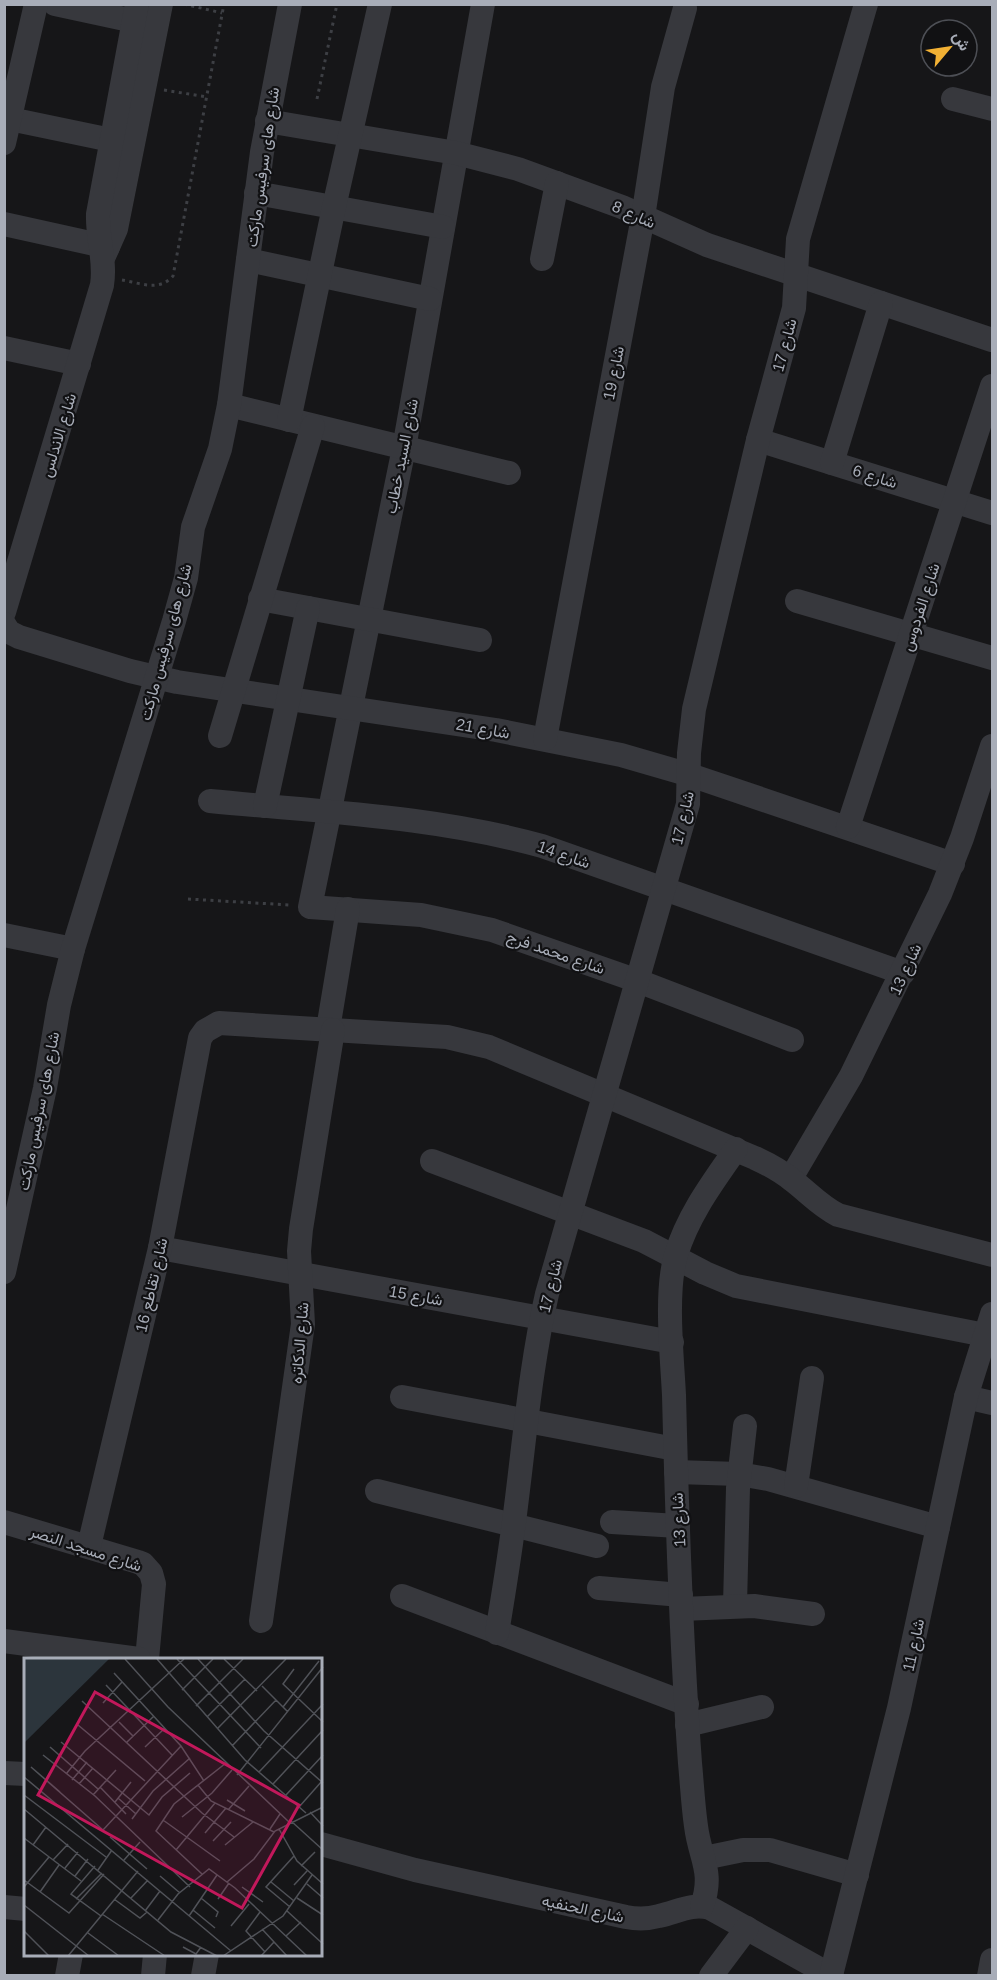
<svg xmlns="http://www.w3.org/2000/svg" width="997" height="1980" viewBox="0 0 997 1980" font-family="Helvetica,Vazirmatn,sans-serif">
	<rect width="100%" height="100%" fill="#161618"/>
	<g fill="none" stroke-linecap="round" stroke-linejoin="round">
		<g stroke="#3d3f44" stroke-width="3" stroke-dasharray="3 4.5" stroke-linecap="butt">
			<path d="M184,4L222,13"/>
			<path d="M164,90L207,97"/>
			<path d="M317,99L337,4"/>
			<path d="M122,280C140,283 159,292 173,276L224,4"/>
			<path d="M188,899L290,905"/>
		</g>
		<g stroke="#37383d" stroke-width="24">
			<path d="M55,4L134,21"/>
			<path d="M483,4L404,448L310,907L421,915L492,930L638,981L792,1040"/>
			<path d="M953,99L992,109"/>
			<path d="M10,119L111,140"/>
			<path d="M267,121L456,153L518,169L622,207L707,245L992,340"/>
			<path d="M4,143L36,4"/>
			<path d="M256,193L443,227"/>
			<path d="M4,224L108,247"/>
			<path d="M104,256L116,229L161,4"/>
			<path d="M542,259L557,183"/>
			<path d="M248,260L430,299"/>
			<path d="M4,348L79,364"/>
			<path d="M229,405L509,473"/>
			<path d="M289,420L334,207L380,4"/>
			<path d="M758,440L992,513"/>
			<path d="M832,463L881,303"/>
			<path d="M260,599L480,640"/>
			<path d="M797,601L992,658"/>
			<path d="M4,612L102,285C106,260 97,239 98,214L137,4"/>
			<path d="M4,624L9,632L19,637L130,671L177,682L496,730L621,755L690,775L953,864"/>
			<path d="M220,736L313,426"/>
			<path d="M545,739L643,217L663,87L685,8"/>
			<path d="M210,801C321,812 434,816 542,846L903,973"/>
			<path d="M265,806L308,608"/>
			<path d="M848,827L992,386"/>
			<path d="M4,935L73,949"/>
			<path d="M328,1029L348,909"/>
			<path d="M432,1161L644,1241L705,1273L736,1286L985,1335"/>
			<path d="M791,1178L851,1076L940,894L962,838L992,746"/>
			<path d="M160,1248L672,1342"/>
			<path d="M4,1272L45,1088L59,1005L73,949L174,621L186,578L193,527L220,449L229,405L262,152L290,4"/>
			<path d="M402,1397L675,1449"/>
			<path d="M966,1397L992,1403"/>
			<path d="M676,1472L739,1474L768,1479L938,1527"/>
			<path d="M796,1486L812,1378"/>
			<path d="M377,1491L597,1546"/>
			<path d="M4,1522L138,1562L143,1564L151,1573L154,1584L147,1659"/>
			<path d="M612,1522L678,1526"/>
			<path d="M89,1546L160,1248L200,1038L205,1031L219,1023L447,1037L489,1047L755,1158C768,1164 781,1171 792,1180C808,1192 820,1206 838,1215L992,1255"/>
			<path d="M599,1588L681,1595"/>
			<path d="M402,1596L687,1704"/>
			<path d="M735,1605L738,1488L745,1426"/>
			<path d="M682,1609L754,1606L813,1614"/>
			<path d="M261,1621L303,1324L299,1251L301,1229L333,1030"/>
			<path d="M497,1633C504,1591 511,1548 516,1506C525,1435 531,1364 547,1294L688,804L689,753L694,709L758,440L794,308L798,239L866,4"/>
			<path d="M4,1641L139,1659"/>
			<path d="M687,1725L762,1707"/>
			<path d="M4,1773L26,1774"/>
			<path d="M321,1844L415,1870L626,1917C637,1919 648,1919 659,1916C678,1912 691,1903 710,1908L832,1976"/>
			<path d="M704,1858L743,1850H770L857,1875"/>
			<path d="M702,1906C714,1871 700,1859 696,1826C693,1805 692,1784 690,1763C681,1641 677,1518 674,1395C672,1356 665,1291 676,1255C688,1215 713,1182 736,1149"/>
			<path d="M4,1907L26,1909"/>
			<path d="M831,1975L899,1708L966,1397L992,1314"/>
			<path d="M67,1976L71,1954"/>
			<path d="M153,1976L155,1954"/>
			<path d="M203,1976L207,1954"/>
			<path d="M711,1976L747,1928"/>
			<path d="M989,1976L992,1960"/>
		</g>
	</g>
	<g text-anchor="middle" stroke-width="4.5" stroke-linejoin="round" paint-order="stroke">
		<g font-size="16" fill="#a8adb8" stroke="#111113">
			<text transform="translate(262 167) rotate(-82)" y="6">شارع هاى سرفيس ماركت</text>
			<text transform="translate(634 214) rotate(24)" y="6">شارع 8</text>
			<text transform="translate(784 345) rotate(-75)" y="6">شارع 17</text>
			<text transform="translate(613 373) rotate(-79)" y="6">شارع 19</text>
			<text transform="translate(58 435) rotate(-73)" y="6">شارع الاندلس</text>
			<text transform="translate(401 456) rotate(-79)" y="6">شارع السيد خطاب</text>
			<text transform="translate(875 476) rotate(17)" y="6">شارع 6</text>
			<text transform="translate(920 607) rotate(-72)" y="6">شارع الفردوس</text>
			<text transform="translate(165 642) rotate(-75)" y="6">شارع هاى سرفيس ماركت</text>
			<text transform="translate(483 728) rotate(10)" y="6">شارع 21</text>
			<text transform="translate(682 818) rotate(-77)" y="6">شارع 17</text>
			<text transform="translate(564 854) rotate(19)" y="6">شارع 14</text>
			<text transform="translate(556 952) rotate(19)" y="6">شارع محمد فرج</text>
			<text transform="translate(905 969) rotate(-65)" y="6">شارع 13</text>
			<text transform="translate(38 1111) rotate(-79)" y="6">شارع هاى سرفيس ماركت</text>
			<text transform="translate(151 1285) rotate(-77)" y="6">شارع تقاطع 16</text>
			<text transform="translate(550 1286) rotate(-76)" y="6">شارع 17</text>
			<text transform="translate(416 1295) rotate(10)" y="6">شارع 15</text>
			<text transform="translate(299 1343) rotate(-85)" y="6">شارع الدكاتره</text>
			<text transform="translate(678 1520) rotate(-93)" y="6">شارع 13</text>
			<text transform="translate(86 1548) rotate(18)" y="6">شارع مسجد النصر</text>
			<text transform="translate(913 1645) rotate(-78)" y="6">شارع 11</text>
			<text transform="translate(583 1908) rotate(12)" y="6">شارع الحنفيه</text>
		</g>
	</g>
	<g transform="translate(24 1658)">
		<rect width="298" height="298" fill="#161618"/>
		<path d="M0,1H85L0,85Z" fill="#2c353c"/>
		<path fill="none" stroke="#505258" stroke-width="1.5" d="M101,1L144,49L265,164M133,1L221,102L282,155M153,1L237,90M174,1L240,73L299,125M200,1L233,33M270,11L259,26L299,64M90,15L157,88L180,123M82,27L148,97M238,28L264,54M158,32L189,1M58,43L178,155L210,179M79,45L98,24M172,48L219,1M259,49L295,3M183,59L221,21M95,64L109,78M54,67L121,123M194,70L262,1M37,84L125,157L138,139L166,115M103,84L130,58M208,88L252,42M26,89L74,131M121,89L141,70M19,97L71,138L166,229M7,109L79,172L157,88M7,109L36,134M235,114L299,46M42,116L61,93L160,1M213,117L299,9M0,119L207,293M48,122L63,104M55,126L69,110M249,126L299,72M174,127L187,143L250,174M76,129L102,156M0,137L82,199M69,137L92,112M262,137L299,97M94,140L112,156M203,142L221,153M91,144L107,124M275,149L298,123M0,151L147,274L193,298M204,152L225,128M286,154L299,168M158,159L188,135L208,112M108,161L129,133L166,100M139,162L196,203M267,163L299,192M246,171L256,156M255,171L273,203L299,226M181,175L202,150M86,179L123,211M0,180L57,223M189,183L207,164M9,187L22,169M201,187L229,164M152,192L191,145M29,202L44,186M100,202L116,184M71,208L47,236L77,258M277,208L291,194M41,210L54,194M74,212L88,192M178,216L132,173L150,146L202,105M51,218L64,201M136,218L156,235M0,222L45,255L80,216M203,224L230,201L251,173L299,149M247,224L270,243M283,226L299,240M270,227L283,213M0,229L25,199M218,229L239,244M16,234L35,207M107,240L124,222M177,240L194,254L192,259M273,240L299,257M52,241L78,215M90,241L116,260L123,254M194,241L205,225M0,247L65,298M266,249L242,229L270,198M169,252L191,270M121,253L136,233M263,253L299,286M236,254L222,273L241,294M78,256L141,298M165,258L193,217M134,262L154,236L185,211L211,230L283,298M207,268L225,246M238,271L263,298M0,273L25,298M64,275L95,298M262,278L277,264M159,289L172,296L177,289M44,298L114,213M199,298L259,258L288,217M237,298L250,284"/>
		<path fill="#c2185b" fill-opacity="0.15" stroke="#c2185b" stroke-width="3" d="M71,34L275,147L218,250L14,137Z"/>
		<rect width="298" height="298" fill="none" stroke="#a8adb8" stroke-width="3"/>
	</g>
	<rect width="997" height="1980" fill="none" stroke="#a8adb8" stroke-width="12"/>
	<g transform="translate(949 48) rotate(61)"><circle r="28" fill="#111113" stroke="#4d4f55" stroke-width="1.5"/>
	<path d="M0-4.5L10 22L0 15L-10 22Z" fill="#f2b134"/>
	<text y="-9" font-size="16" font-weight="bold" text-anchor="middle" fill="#a8adb8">ش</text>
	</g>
</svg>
